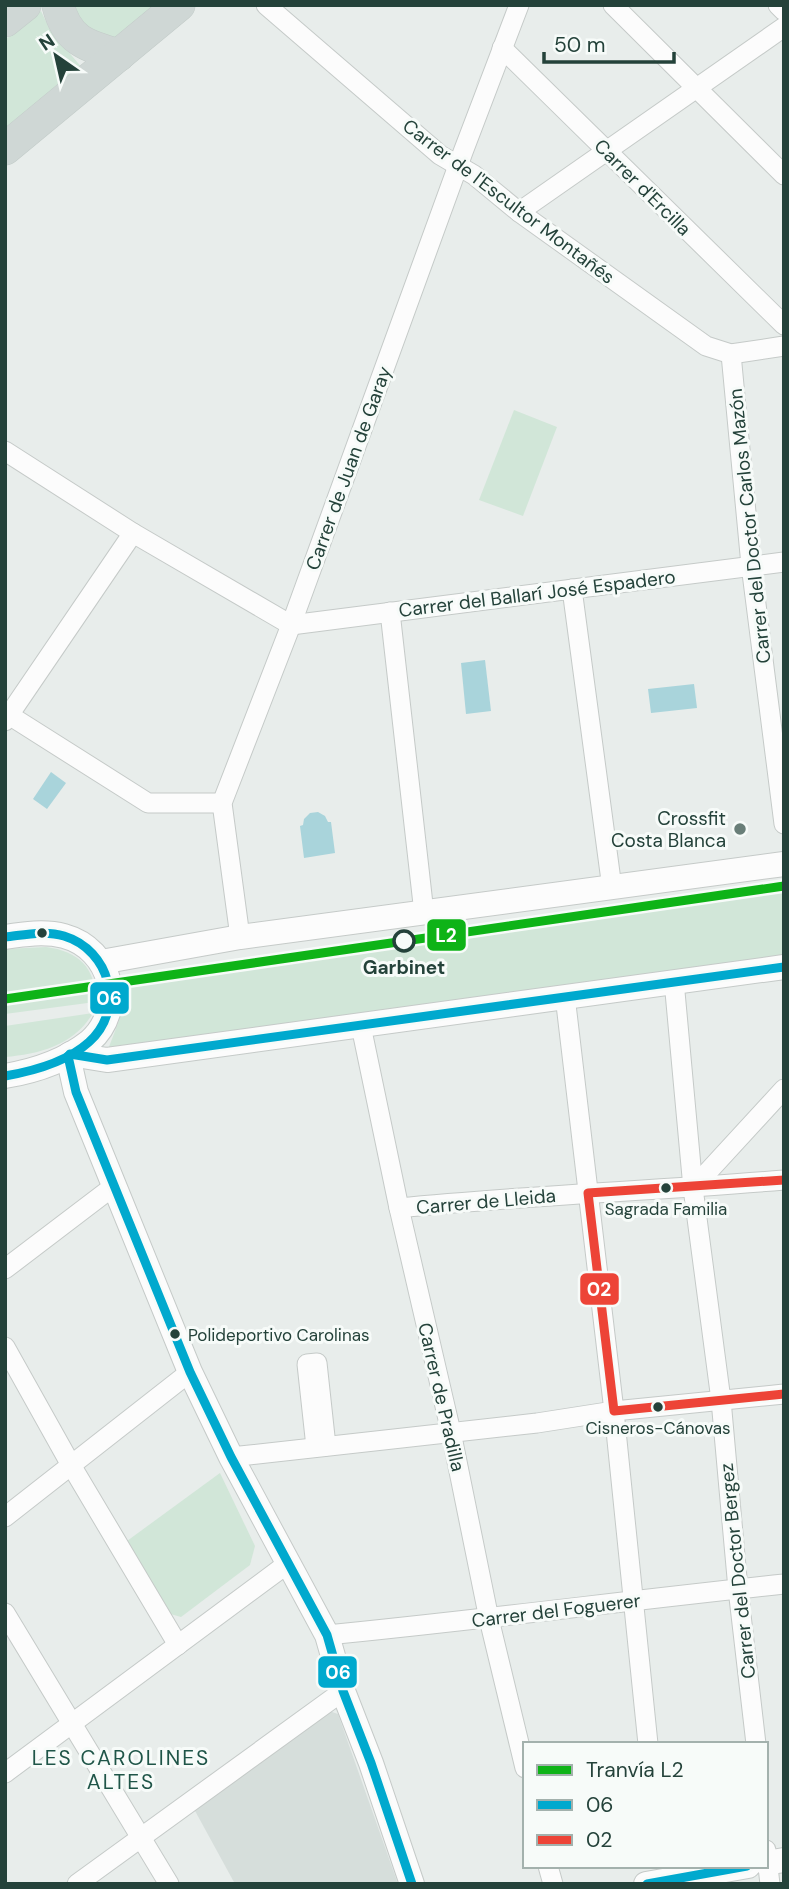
<svg xmlns="http://www.w3.org/2000/svg" width="789" height="1889" viewBox="0 0 789 1889" font-family="'DM Sans',sans-serif">
	<rect width="100%" height="100%" fill="#e8edeb"/>
	<path fill="#d6dedb" d="M329,1711L338,1714L398,1884H235L194,1809Z"/>
	<g fill="#d1e6d8">
		<path d="M75,5H163C143,22 123,47 96,36C83,32 77,18 75,5Z"/>
		<path d="M41,11L50,30L83,69L5,133V40Z"/>
		<path d="M514,410L557,427L523,516L479,500Z"/>
		<path d="M784,889V957L107,1052L120,1018L121,988Z"/>
		<path d="M46,947C78,951 97,968 95,1002L5,1014V949Z"/>
		<path d="M93,1013C74,1045 40,1054 5,1057V1026Z"/>
		<path d="M220,1473L255,1546L250,1565L181,1617L167,1613L127,1541Z"/>
	</g>
	<g fill="#a9d4db">
		<path d="M485,660L491,711L466,714L461,663Z"/>
		<path d="M694,684L697,708L651,713L648,689Z"/>
		<path d="M51,772L66,783L47,809L33,799Z"/>
		<path d="M318,812L325,816L328,822H331L335,853L304,858L300,826L303,825L304,819L310,813Z"/>
	</g>
	<g fill="none" stroke-linecap="round" stroke-linejoin="round">
		<g stroke="#c5cac8" stroke-width="21">
			<g id="minor">
				<path d="M266,5L440,155L474,175L519,212L706,346L731,354L784,346"/>
				<path d="M613,5L784,175"/>
				<path d="M778,5L784,11"/>
				<path d="M502,48L784,325"/>
				<path d="M519,212L784,27"/>
				<path d="M731,354L751,565L784,824"/>
				<path d="M5,451L133,533L291,625L784,562"/>
				<path d="M572,589L612,888"/>
				<path d="M390,612L424,913"/>
				<path d="M9,715L148,803H222"/>
				<path d="M5,721L133,533"/>
				<path d="M240,937L222,803L291,625L463,152L519,5"/>
				<path d="M674,981L693,1188L721,1400L738,1589L756,1744"/>
				<path d="M565,996L614,1411L648,1744"/>
				<path d="M361,1026L399,1208L451,1432L489,1619L525,1768"/>
				<path d="M693,1188L784,1089"/>
				<path d="M399,1208C527,1195 655,1191 784,1180"/>
				<path d="M5,1269L114,1186"/>
				<path d="M5,1347L71,1465L178,1645"/>
				<path d="M316,1447L307,1364L317,1363L326,1446"/>
				<path d="M231,1457L537,1423L614,1411L784,1394"/>
				<path d="M5,1517L190,1372"/>
				<path d="M5,1613L169,1884"/>
				<path d="M327,1635C480,1620 631,1600 784,1584"/>
				<path d="M5,1773L287,1564"/>
				<path d="M766,1850L770,1884"/>
				<path d="M548,1866L553,1884"/>
				<path d="M77,1884L343,1691"/>
			</g>
		</g>
		<g stroke="#c5cac8" stroke-width="26">
			<g id="tertiary">
				<path d="M5,937C24,934 45,931 64,936C112,949 127,1009 89,1042C65,1061 35,1071 5,1076"/>
				<path d="M101,962L240,937L784,864"/>
				<path d="M70,1054L107,1060L784,967"/>
				<path d="M68,1056L76,1092L190,1372L231,1457L327,1635L343,1691L371,1763L412,1884"/>
				<path d="M766,1863L784,1860"/>
				<path d="M646,1884L748,1866"/>
			</g>
		</g>
		<g stroke="#c3ccc9" stroke-width="33">
			<g id="primary">
				<path d="M58,5C67,41 87,46 119,55"/>
				<path d="M5,21L25,5"/>
				<path d="M5,149L179,5"/>
			</g>
		</g>
		<use href="#minor" stroke="#fcfcfc" stroke-width="19"/>
		<use href="#tertiary" stroke="#fcfcfc" stroke-width="24"/>
		<use href="#primary" stroke="#cfd7d5" stroke-width="32"/>
		<g stroke="#f7fbf9" stroke-width="14">
			<g id="bus-1">
				<path d="M5,937C24,935 45,930 64,936C110,950 126,1009 89,1042C67,1062 34,1071 5,1076"/>
				<path d="M70,1054L107,1060L784,967"/>
				<path d="M68,1056L76,1092L190,1372L231,1457L327,1635L343,1691L371,1763L412,1884"/>
				<path d="M647,1884L747,1866"/>
			</g>
		</g>
		<g stroke="#f7fbf9" stroke-width="14">
			<path id="bus-2" d="M784,1180L588,1193L614,1411L784,1394"/>
		</g>
		<use href="#bus-1" stroke="#00a9ce" stroke-width="9"/>
		<use href="#bus-2" stroke="#ed4437" stroke-width="9"/>
		<g stroke="#f7fbf9" stroke-width="14">
			<path id="tram-1" d="M5,999L784,886"/>
		</g>
		<use href="#tram-1" stroke="#0eb317" stroke-width="9"/>
	</g>
	<circle fill="#697e78" stroke="#f7fbf9" stroke-width="2.5" cx="740" cy="829" r="7"/>
	<g fill="#24423a" stroke="#f7fbf9" stroke-width="2.5">
		<circle cx="42" cy="933" r="6"/>
		<circle cx="666" cy="1188" r="6"/>
		<circle cx="175" cy="1334" r="6"/>
		<circle cx="658" cy="1407" r="6"/>
	</g>
	<circle fill="#f7fbf9" stroke="#24423a" stroke-width="3.5" cx="404" cy="941" r="10"/>
	<g text-anchor="middle" stroke-width="6" stroke-linejoin="round" paint-order="stroke">
		<g font-size="17" fill="#24423a" stroke="#f7fbf9">
			<text x="666" y="1215">Sagrada Familia</text>
			<text x="188" y="1341" text-anchor="start">Polideportivo Carolinas</text>
			<text x="658" y="1434">Cisneros-Cánovas</text>
		</g>
		<g font-size="19" fill="#24423a" stroke="#f7fbf9">
			<text transform="translate(643 187) rotate(45)" y="7">Carrer d'Ercilla</text>
			<text transform="translate(509 201) rotate(37)" y="7">Carrer de l'Escultor Montañés</text>
			<text transform="translate(348 468) rotate(-70)" y="7">Carrer de Juan de Garay</text>
			<text transform="translate(749 526) rotate(-96)" y="7">Carrer del Doctor Carlos Mazón</text>
			<text transform="translate(537 593) rotate(-7)" y="7">Carrer del Ballarí José Espadero</text>
			<text transform="translate(486 1201) rotate(-5)" y="7">Carrer de Lleida</text>
			<text transform="translate(442 1397) rotate(77)" y="7">Carrer de Pradilla</text>
			<text transform="translate(737 1571) rotate(-96)" y="7">Carrer del Doctor Bergez</text>
			<text transform="translate(556 1610) rotate(-7)" y="7">Carrer del Foguerer</text>
		</g>
		<g font-size="19" fill="#24423a" stroke="#f7fbf9" text-anchor="end">
			<text x="726" y="825">Crossfit<tspan x="726" dy="22">Costa Blanca</tspan></text>
		</g>
		<g font-size="19" font-weight="bold" fill="#24423a" stroke="#f7fbf9">
			<text x="404" y="974">Garbinet</text>
		</g>
		<g font-size="21" letter-spacing="2" fill="#1f5548" stroke="#f7fbf9">
			<text x="121" y="1765">LES CAROLINES<tspan x="121" dy="24">ALTES</tspan></text>
		</g>
	</g>
	<g stroke="#f7fbf9" stroke-width="2.5">
		<rect x="426" y="918" width="41" height="34" rx="7" fill="#0eb317"/>
		<rect x="89" y="981" width="41" height="34" rx="7" fill="#00a9ce"/>
		<rect x="579" y="1272" width="41" height="34" rx="7" fill="#ed4437"/>
		<rect x="317" y="1655" width="41" height="34" rx="7" fill="#00a9ce"/>
	</g>
	<g font-size="19" text-anchor="middle" font-weight="bold" fill="#fff">
		<text x="446" y="942">L2</text>
		<text x="109" y="1005">06</text>
		<text x="599" y="1296">02</text>
		<text x="338" y="1679">06</text>
	</g>
	<rect width="789" height="1889" fill="none" stroke="#24423a" stroke-width="14"/>
	<rect x="523" y="1742" width="245" height="126" fill="#f7fbf9" stroke="#a3b1ad" stroke-width="2"/>
	<rect x="537" y="1765" width="35" height="10" fill="#0eb317" stroke="#a3b1ad" stroke-width="2"/>
	<text x="586" y="1777" font-size="21" fill="#24423a">Tranvía L2</text>
	<rect x="537" y="1800" width="35" height="10" fill="#00a9ce" stroke="#a3b1ad" stroke-width="2"/>
	<text x="586" y="1812" font-size="21" fill="#24423a">06</text>
	<rect x="537" y="1835" width="35" height="10" fill="#ed4437" stroke="#a3b1ad" stroke-width="2"/>
	<text x="586" y="1847" font-size="21" fill="#24423a">02</text>
	<g transform="translate(56 56) rotate(326)" stroke="#f7fbf9" stroke-width="5" paint-order="stroke">
	<path d="M0-5L12 26L0 18L-12 26Z" fill="#24423a"/>
	<text y="-10" font-size="19" font-weight="bold" text-anchor="middle" fill="#24423a">N</text>
	</g>
	<path d="M544 52v10h130v-10" fill="none" stroke="#24423a" stroke-width="3.5"/>
	<text x="554" y="52" font-size="21" fill="#24423a" stroke="#f7fbf9" stroke-width="5" paint-order="stroke">50 m</text>
</svg>
